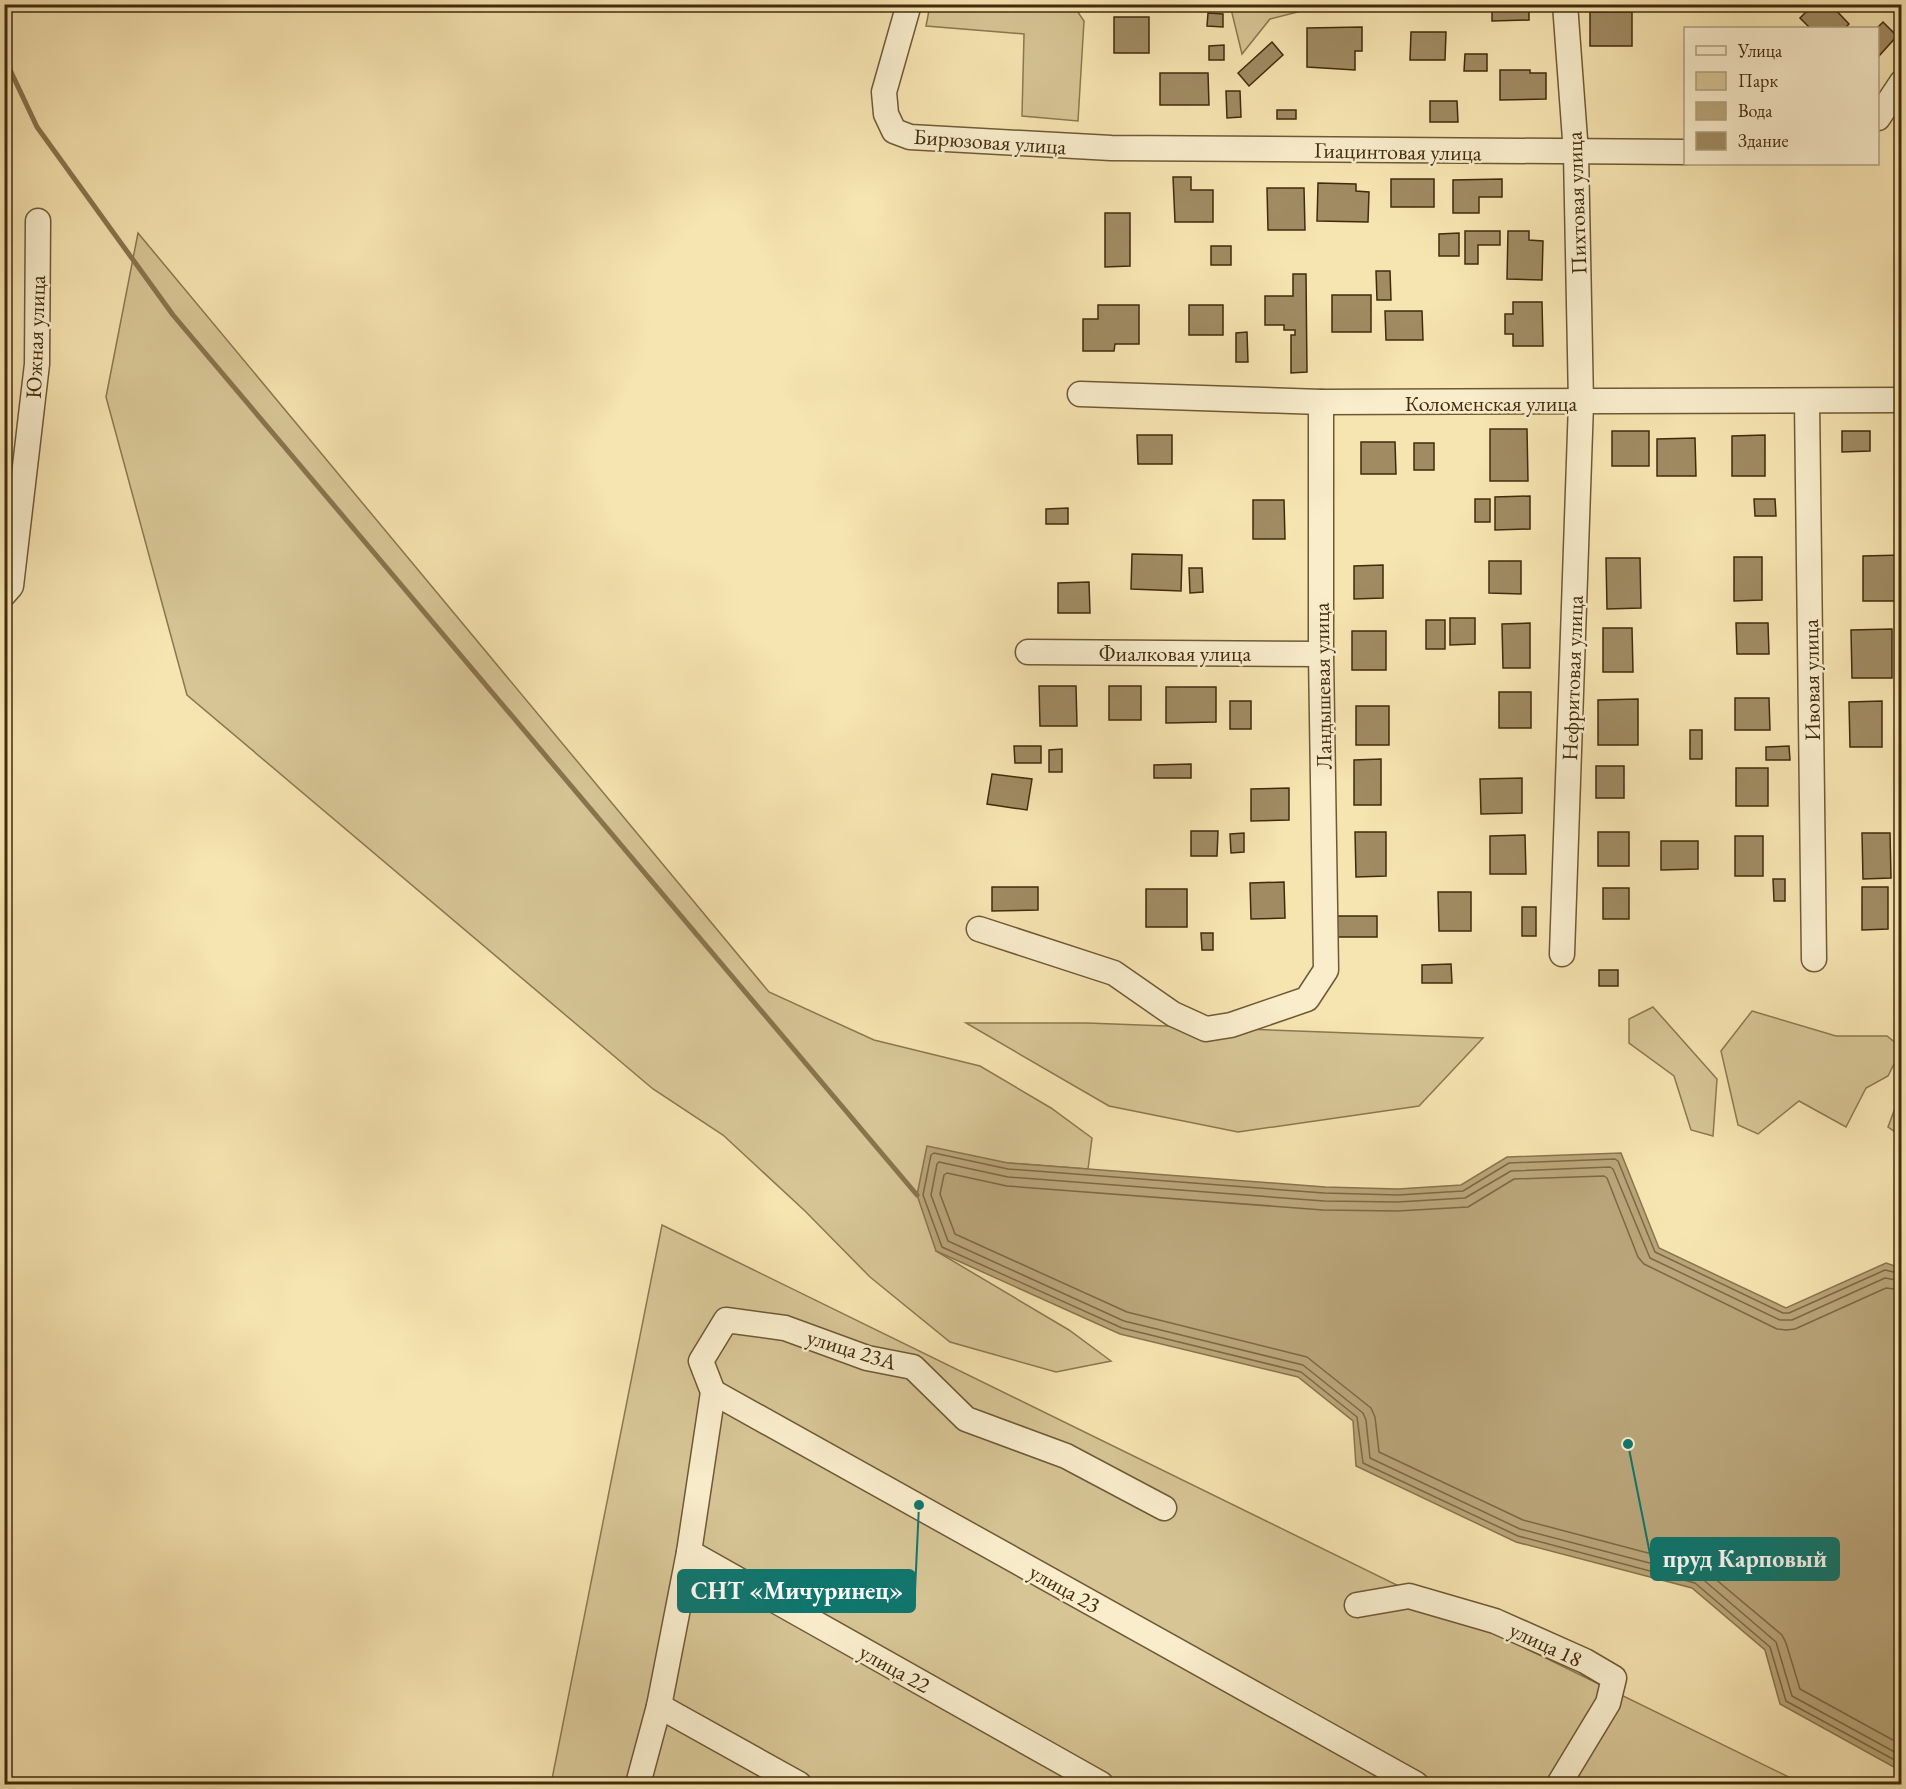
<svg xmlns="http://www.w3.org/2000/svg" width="1906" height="1789" viewBox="0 0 1906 1789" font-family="'EB Garamond',serif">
	<rect width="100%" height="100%" fill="#f6e4b1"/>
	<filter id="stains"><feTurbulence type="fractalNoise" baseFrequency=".00333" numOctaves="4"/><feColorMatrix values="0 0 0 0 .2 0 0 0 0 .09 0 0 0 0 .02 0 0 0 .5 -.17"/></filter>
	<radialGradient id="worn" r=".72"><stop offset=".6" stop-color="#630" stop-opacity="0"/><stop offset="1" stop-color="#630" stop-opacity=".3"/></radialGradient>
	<g fill="#d7c595" stroke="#8c7850" stroke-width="1.5">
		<path d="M930,5H1073L1084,21L1078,121L1022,116L1024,34L926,26Z"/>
		<path d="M1230,5V4L1325,5L1270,19L1242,54Z"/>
		<path d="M138,233L769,992L874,1040L980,1066L1051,1108L1092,1138L1088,1169L1008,1163L936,1251L1069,1330L1111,1361L1056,1372L950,1342L870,1277L805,1211L723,1135L653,1089L187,695L106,397Z"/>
		<path d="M1653,1007L1717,1079L1713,1136L1691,1130L1674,1076L1629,1043V1019Z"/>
		<path d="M1752,1011L1836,1036H1887L1901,1047V1050L1888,1076L1866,1088L1846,1127L1799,1101L1758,1134L1738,1125L1721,1051Z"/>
		<path d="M966,1023H1087L1483,1038L1419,1106L1238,1132L1109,1106Z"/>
		<path d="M1901,1092V1136L1888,1127Z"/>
		<path d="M662,1225L1803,1784H551Z"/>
	</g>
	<path fill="#b9a579" stroke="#89744d" stroke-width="1.5" d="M927,1146L1008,1163L1325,1187L1398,1189L1461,1185L1507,1157L1621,1153L1659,1248L1786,1308L1886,1263L1901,1268V1771L1780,1704L1765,1650L1692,1588L1516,1542L1356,1466L1353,1421L1298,1377L1120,1334L936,1251L917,1195Z"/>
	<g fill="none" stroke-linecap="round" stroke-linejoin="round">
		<g stroke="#7e6842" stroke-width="1.5">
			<path d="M1902,1274L1885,1270L1789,1313H1783L1655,1252L1618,1161L1615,1159L1509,1163L1463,1191L1398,1195L1324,1193L1008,1169L934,1153L931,1155L923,1195L942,1247L1122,1328L1301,1372L1357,1417L1363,1463L1518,1536L1695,1583L1770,1647L1786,1701L1902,1764"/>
			<path d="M1902,1281L1885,1278L1792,1320H1780L1650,1258L1613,1169L1610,1167L1511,1171L1465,1198L1397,1202L1324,1201L1008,1177L939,1162L937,1164L931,1195L948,1241L1124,1321L1303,1365L1363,1413L1366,1420L1370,1458L1520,1529L1699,1576L1776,1642L1792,1696L1902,1756"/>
			<path d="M1902,1290L1886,1288L1795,1329L1786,1330L1777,1329L1644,1264L1638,1257L1607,1178L1604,1176L1514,1179L1468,1207L1397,1211L1323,1210L1007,1186L947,1173L944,1175L940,1194L955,1234L1127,1312L1307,1357L1371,1408L1375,1417L1379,1452L1523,1520L1701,1567L1782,1635L1786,1643L1800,1689L1902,1745"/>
		</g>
		<path stroke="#89744d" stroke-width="5" d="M4,57L37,127L173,315L917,1195"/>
	</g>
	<g fill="#a08b62" stroke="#422b0c" stroke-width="1.5">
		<path d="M1492,4H1529V20L1492,21Z"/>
		<path d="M1814,4H1833L1832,6L1849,24L1845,28H1810L1800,18Z"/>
		<rect x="1590" y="12" width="42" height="34"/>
		<path d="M1208,13L1223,14V27L1207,26Z"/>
		<rect x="1114" y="17" width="35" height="36"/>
		<path d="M1883,22L1897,36L1878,57L1877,28Z"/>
		<path d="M1362,27V51H1355V70L1307,67V28Z"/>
		<path d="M1411,32H1446L1445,60H1410Z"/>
		<path d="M1272,42L1283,55L1249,86L1238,73Z"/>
		<path d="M1224,45V60H1209V46Z"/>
		<path d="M1465,54H1487V71H1464Z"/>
		<path d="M1500,70H1530V73H1546V99L1500,100Z"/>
		<path d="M1160,73H1208L1209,105H1160Z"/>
		<path d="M1226,91H1240L1241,117L1227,118Z"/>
		<path d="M1430,101H1457L1458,122H1430Z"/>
		<rect x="1277" y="110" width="19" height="9"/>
		<path d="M1173,177H1191V190H1213V222H1175Z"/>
		<rect x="1391" y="179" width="43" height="28"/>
		<path d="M1502,179V197H1479V213H1453V180Z"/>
		<path d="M1318,183L1356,184V191L1369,192L1368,222L1317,221Z"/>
		<path d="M1267,188H1304L1305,230H1268Z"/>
		<rect x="4" y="210" width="6" height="34"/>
		<path d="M1105,213H1130V266L1105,267Z"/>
		<path d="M1465,231H1500V245H1478V264H1465Z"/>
		<path d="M1508,231H1529V240L1543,241L1542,280L1507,279Z"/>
		<path d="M1459,233V256H1439V234Z"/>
		<rect x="1211" y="246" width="20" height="19"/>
		<path d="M1376,271H1390L1391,300H1377Z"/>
		<path d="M1293,274H1306L1307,372L1291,373V335H1295V330H1284V325H1265V296H1293Z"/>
		<rect x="1332" y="295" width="39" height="37"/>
		<path d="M1513,302H1542L1543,346H1513V334H1505V314H1513Z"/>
		<path d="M1098,305H1139V344H1115L1114,351H1083V319H1098Z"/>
		<rect x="1189" y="305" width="34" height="30"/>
		<path d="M1385,311H1422L1423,340H1386Z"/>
		<path d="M1247,332L1248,362H1236V333Z"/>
		<path d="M1490,429H1527L1528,481H1490Z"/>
		<rect x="1612" y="431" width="37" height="35"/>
		<path d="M1842,431H1870V451L1842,452Z"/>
		<path d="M1137,435H1172V464H1138Z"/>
		<path d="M1765,435V476H1732V436Z"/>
		<path d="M1695,438L1696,476H1657V439Z"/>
		<path d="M1361,442H1395L1396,474H1361Z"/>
		<rect x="1414" y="443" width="20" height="27"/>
		<path d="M1530,496V529L1495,530V497Z"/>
		<rect x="1475" y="499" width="15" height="23"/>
		<path d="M1754,499H1775L1776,516H1755Z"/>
		<path d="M1253,500H1284L1285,539H1253Z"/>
		<path d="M1068,508V524H1046V509Z"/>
		<path d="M1132,554L1182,555L1181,591L1131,589Z"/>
		<path d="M1902,555V601H1863V556Z"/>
		<path d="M1734,557H1762V600L1734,601Z"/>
		<path d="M1606,558H1640L1641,608L1607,609Z"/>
		<path d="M1489,561H1521V594L1489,593Z"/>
		<path d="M1383,565V598L1354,599V566Z"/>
		<path d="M1189,568H1202L1203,592L1190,593Z"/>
		<path d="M1089,582L1090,613H1058V583Z"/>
		<path d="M1450,618H1475V644L1450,645Z"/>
		<rect x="1426" y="620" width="19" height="29"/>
		<path d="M1530,623V668H1503L1502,624Z"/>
		<path d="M1736,623H1768L1769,654H1737Z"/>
		<path d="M1603,628H1632L1633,672H1603Z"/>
		<path d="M1892,629V678H1852L1851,630Z"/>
		<rect x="1352" y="631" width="34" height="39"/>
		<path d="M1039,686H1076L1077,726H1040Z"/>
		<rect x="1109" y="686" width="32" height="34"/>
		<path d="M1166,687H1216V722L1166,723Z"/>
		<rect x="1499" y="692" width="32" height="36"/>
		<path d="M1735,698H1769L1770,730H1735Z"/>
		<path d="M1638,699V745H1598V700Z"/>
		<rect x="1230" y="701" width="21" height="28"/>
		<path d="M1882,701V747H1850L1849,702Z"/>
		<rect x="1356" y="706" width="33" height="39"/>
		<rect x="1690" y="730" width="12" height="29"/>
		<path d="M1014,746H1041V763H1015Z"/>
		<path d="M1789,746L1790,760H1766V747Z"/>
		<path d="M1062,749V772H1049V750Z"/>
		<path d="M1381,759V805H1354V760Z"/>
		<path d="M1191,764V778H1154V765Z"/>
		<rect x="1596" y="766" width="28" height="32"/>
		<rect x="1736" y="768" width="32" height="38"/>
		<path d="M992,774L1032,779L1027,810L987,804Z"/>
		<path d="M1522,778V813L1481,814L1480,779Z"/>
		<path d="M1289,788V820L1251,821V789Z"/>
		<path d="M1191,831H1218L1217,856H1191Z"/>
		<path d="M1355,832H1386V876L1356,877Z"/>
		<rect x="1598" y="832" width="31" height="34"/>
		<path d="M1244,833V852L1231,853L1230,834Z"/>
		<path d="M1862,833H1890L1891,878L1863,879Z"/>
		<path d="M1525,835L1526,874H1490V836Z"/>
		<rect x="1735" y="836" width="28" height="40"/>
		<path d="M1661,841H1698V869L1661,870Z"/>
		<path d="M1773,879H1785V901H1774Z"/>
		<path d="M1284,882L1285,918L1251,919L1250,883Z"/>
		<path d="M992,887H1038V910L992,911Z"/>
		<path d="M1862,887H1888V929L1862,930Z"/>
		<rect x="1603" y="888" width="26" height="31"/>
		<rect x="1146" y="889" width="41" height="38"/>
		<path d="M1438,892H1471V931H1439Z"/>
		<rect x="1522" y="907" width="14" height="29"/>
		<rect x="1337" y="916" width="40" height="21"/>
		<path d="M1201,933H1213V950H1202Z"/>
		<path d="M1451,964L1452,983H1422V965Z"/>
		<rect x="1599" y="970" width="19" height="16"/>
	</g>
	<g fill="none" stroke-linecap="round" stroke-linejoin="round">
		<g stroke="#6f5935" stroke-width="27">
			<g id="minor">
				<path d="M909,4L884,92L886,114L894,131L910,137L1111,148L1686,152"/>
				<path d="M1878,118L1902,82"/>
				<path d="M1080,394L1321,402L1902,400"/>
				<path d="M1807,402L1814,959"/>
				<path d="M4,594L11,586L37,364L38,221"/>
				<path d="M1028,652L1321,654"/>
				<path d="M979,929L1114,973L1173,1014L1206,1029L1231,1025L1307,999L1326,970L1321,654V402"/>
				<path d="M1562,954L1581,403L1576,153L1565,4"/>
				<path d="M713,1392L1416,1784"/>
				<path d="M689,1552L1101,1784"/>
				<path d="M1357,1605L1409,1596L1495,1621L1585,1661L1614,1678L1608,1703L1559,1784"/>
				<path d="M659,1706L799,1784"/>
				<path d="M638,1784L659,1706L689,1552L713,1392L701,1361L726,1320L785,1328L867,1358L913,1367L966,1419L1066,1456L1164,1508"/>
			</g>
		</g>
		<use href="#minor" stroke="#f9edcc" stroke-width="24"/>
	</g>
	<g text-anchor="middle" stroke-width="5" stroke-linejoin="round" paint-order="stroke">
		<g font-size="22" fill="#422b0c" stroke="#f9edcc">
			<text transform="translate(990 141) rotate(4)" y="8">Бирюзовая улица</text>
			<text transform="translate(1398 151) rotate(1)" y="8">Гиацинтовая улица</text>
			<text transform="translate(1576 203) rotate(-92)" y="8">Пихтовая улица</text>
			<text transform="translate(35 337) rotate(-88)" y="8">Южная улица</text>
			<text x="1491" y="411">Коломенская улица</text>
			<text x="1175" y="661">Фиалковая улица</text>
			<text transform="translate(1572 678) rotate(-88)" y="8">Нефритовая улица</text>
			<text transform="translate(1811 680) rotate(-91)" y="8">Ивовая улица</text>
			<text transform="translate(1322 686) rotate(-91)" y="8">Ландышевая улица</text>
			<text transform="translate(852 1349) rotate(17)" y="8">улица 23А</text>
			<text transform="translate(1065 1588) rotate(29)" y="8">улица 23</text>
			<text transform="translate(1546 1644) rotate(25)" y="8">улица 18</text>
			<text transform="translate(895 1668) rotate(29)" y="8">улица 22</text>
		</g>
	</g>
	<path fill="none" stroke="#0f766e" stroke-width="2" d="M1628 1444L1651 1559M919 1505L915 1591"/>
	<g fill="#0f766e" stroke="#f9edcc" stroke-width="2">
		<circle cx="1628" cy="1444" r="6"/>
		<circle cx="919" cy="1505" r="6"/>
	</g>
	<g fill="#0f766e" stroke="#0f766e" stroke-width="2">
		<rect x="1651" y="1538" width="188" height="42" rx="6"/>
		<rect x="678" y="1570" width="237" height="42" rx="6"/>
	</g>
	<g font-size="24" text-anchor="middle" font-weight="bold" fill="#fff">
		<text x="1745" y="1567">пруд Карповый</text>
		<text x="797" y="1599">СНТ «Мичуринец»</text>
	</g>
	<rect width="1906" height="1789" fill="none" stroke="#f6e4b1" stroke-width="24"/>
	<rect x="6" y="6" width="1894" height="1777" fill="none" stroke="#422b0c" stroke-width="3"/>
	<rect x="12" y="12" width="1882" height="1765" fill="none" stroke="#422b0c" stroke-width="1.5"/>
	<rect x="1684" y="27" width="195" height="138" fill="#f9edcc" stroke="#b09f7f" stroke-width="1.5"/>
	<rect x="1696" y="46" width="30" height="9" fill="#f9edcc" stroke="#b09f7f" stroke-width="1.5"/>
	<text x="1738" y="57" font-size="18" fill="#422b0c">Улица</text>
	<rect x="1696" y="72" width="30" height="18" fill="#d7c595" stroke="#b09f7f" stroke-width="1.5"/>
	<text x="1738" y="87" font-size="18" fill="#422b0c">Парк</text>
	<rect x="1696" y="102" width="30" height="18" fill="#b9a579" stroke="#b09f7f" stroke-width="1.5"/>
	<text x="1738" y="117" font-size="18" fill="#422b0c">Вода</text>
	<rect x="1696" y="132" width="30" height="18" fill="#a08b62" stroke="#b09f7f" stroke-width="1.5"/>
	<text x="1738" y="147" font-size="18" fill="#422b0c">Здание</text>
	<rect width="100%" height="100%" filter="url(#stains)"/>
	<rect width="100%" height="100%" fill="url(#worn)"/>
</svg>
